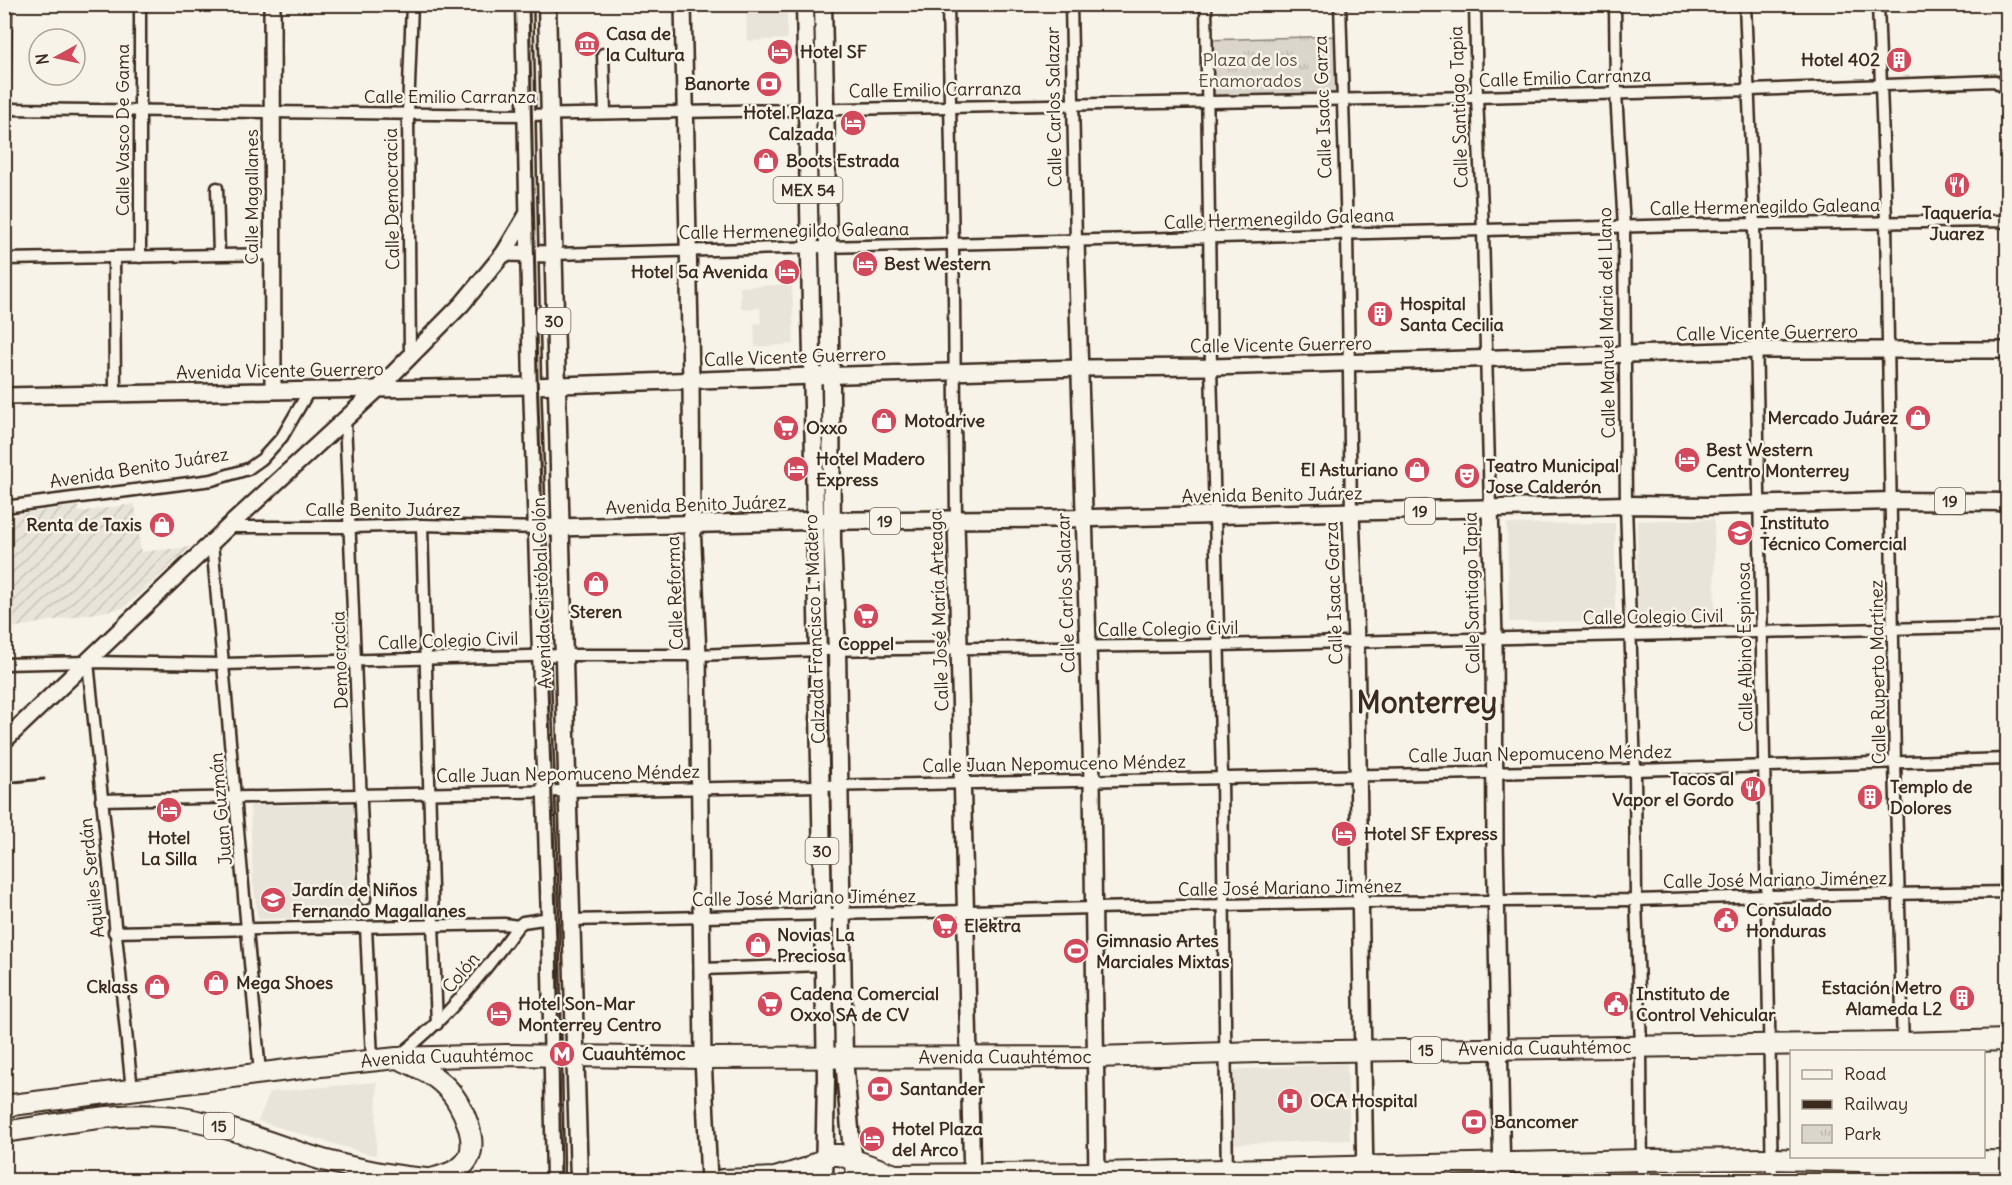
<svg xmlns="http://www.w3.org/2000/svg" width="2012" height="1185" viewBox="0 0 2012 1185" font-family="Delius,sans-serif">
	<defs>
		<pattern id="industrial-furrows" width="10" height="10" patternUnits="userSpaceOnUse" patternTransform="scale(1.5)"><rect width="10" height="10" fill="#e9e4d9"/><path d="M-1 1l2-2M0 10L10 0M9 11l2-2" fill="none" stroke="#c9c4ba"/></pattern>
		<pattern id="park-tufts" width="24" height="20" patternUnits="userSpaceOnUse" patternTransform="scale(1.5)"><rect width="24" height="20" fill="#dbd6cb"/><path d="M3 7l-1-3M5 7V3M7 7l1-3M15 17l-1-3M17 17v-4M19 17l1-3" fill="none" stroke="#bdb8ae"/></pattern>
	</defs>
	<rect width="100%" height="100%" fill="#f7f3e8"/>
	<filter id="ink" filterUnits="userSpaceOnUse"><feTurbulence type="fractalNoise" baseFrequency=".0167" numOctaves="2"/><feDisplacementMap in="SourceGraphic" scale="12" xChannelSelector="R" yChannelSelector="G"/><feConvolveMatrix kernelMatrix="1 2 1 2 8 2 1 2 1" color-interpolation-filters="sRGB"/></filter>
	<g filter="url(#ink)">
		<g fill="#e9e4d9">
			<path d="M746,5H787V39L747,41Z"/>
			<path d="M792,284L794,344L755,347L754,324L761,323L760,308L741,309L740,287Z"/>
			<path d="M1714,519L1715,622H1638L1637,521Z"/>
			<path d="M1615,523V621L1509,622L1507,524Z"/>
			<path d="M353,804L356,917L258,919L253,882L250,806Z"/>
			<path d="M1347,1063L1350,1140L1232,1144L1230,1070Z"/>
			<path d="M377,1082L376,1155L364,1153L258,1121L270,1092Z"/>
		</g>
		<path fill="url(#industrial-furrows)" d="M135,504L141,552L190,547L124,608L5,629V516L78,506L79,512Z"/>
		<path fill="url(#park-tufts)" stroke="#8b8074" stroke-width="1.5" d="M1341,36L1342,100L1207,102L1206,40Z"/>
		<g fill="none" stroke-linecap="round" stroke-linejoin="round">
			<g stroke="#3b2a1e" stroke-width="15">
				<g id="street">
					<path d="M948,4L954,298L956,520"/>
					<path d="M1071,4L1076,241"/>
					<path d="M1206,4L1211,367L1222,777L1227,1180"/>
					<path d="M1340,4L1347,233L1351,513"/>
					<path d="M1475,4L1477,97L1483,231L1490,508"/>
					<path d="M1615,4L1616,93L1624,227L1626,505L1635,770L1636,900L1641,1047L1642,1180"/>
					<path d="M1745,4L1754,224L1772,1180"/>
					<path d="M1878,4L1886,221L1895,763L1903,1048"/>
					<path d="M603,54L605,113"/>
					<path d="M4,109L526,115L1477,97L1750,90L1995,81L2008,90"/>
					<path d="M4,117L6,4"/>
					<path d="M217,188L219,254"/>
					<path d="M552,254L1684,225L1999,221L2008,223"/>
					<path d="M114,257L115,394"/>
					<path d="M140,257V4"/>
					<path d="M4,259L272,254"/>
					<path d="M410,356L408,113L412,4"/>
					<path d="M345,420L365,899"/>
					<path d="M4,507L212,480L248,469L262,459L282,437L310,389"/>
					<path d="M422,525L433,925L437,1024"/>
					<path d="M228,527H351L422,525L537,528"/>
					<path d="M212,543L260,1073"/>
					<path d="M88,662L132,1090"/>
					<path d="M4,664L88,662L223,664L564,655H698L818,650L1219,645L2008,626"/>
					<path d="M101,800L1635,770L2008,759"/>
					<path d="M572,920L1361,902L1636,900L1766,896L2008,892"/>
					<path d="M366,927L372,1059"/>
					<path d="M114,932L504,924L518,926"/>
					<path d="M702,969L824,965"/>
					<path d="M400,1055C447,1018 483,974 518,926L523,922L550,918"/>
					<path d="M1906,1160V1180"/>
				</g>
			</g>
			<g stroke="#3b2a1e" stroke-width="20">
				<g id="secondary">
					<path d="M272,4L273,390"/>
					<path d="M683,4L691,380L692,524L698,655L703,1058L709,1180"/>
					<path d="M1076,241L1092,780L1097,1180"/>
					<path d="M504,253L552,254"/>
					<path d="M4,396L532,386L813,376L1080,368L1211,367L1756,350H2008"/>
					<path d="M1490,508L1494,637L1495,840L1502,1180"/>
					<path d="M1351,513L1356,641L1365,1180"/>
					<path d="M956,520L972,1180"/>
					<path d="M4,741L228,527L379,388L462,304L504,253L528,213"/>
				</g>
			</g>
			<g stroke="#3b2a1e" stroke-width="21">
				<g id="primary">
					<path d="M524,4L532,386L550,918L555,1180"/>
					<path d="M547,4C554,397 568,788 579,1180"/>
					<path d="M805,4L823,915L826,1078L824,1180"/>
					<path d="M823,4L831,385L832,541L837,650L844,1058L851,1141L854,1159L855,1180"/>
					<path d="M537,528L808,521L1092,518L1626,505L1707,506L1892,501L2008,502"/>
				</g>
			</g>
			<g stroke="#3b2a1e" stroke-width="24">
				<g id="highway">
					<path d="M400,1059C416,1066 434,1074 447,1088C461,1102 482,1144 465,1163C456,1173 441,1176 428,1180"/>
					<path id="s1" d="M4,1106L311,1067L397,1058L506,1055L703,1058L1095,1057L1259,1052L1903,1043L2008,1040"/>
					<path d="M4,1132C64,1124 122,1109 182,1118C231,1126 276,1146 323,1160C359,1170 399,1177 436,1180"/>
					<path d="M722,1180L775,1178L808,1168L830,1155H840L895,1175"/>
					<path d="M881,1180L895,1175L1097,1173L1642,1160L1771,1159L1906,1162L2008,1161"/>
				</g>
			</g>
			<use href="#street" stroke="#f7f3e8" stroke-width="10"/>
			<use href="#secondary" stroke="#f7f3e8" stroke-width="15"/>
			<use href="#primary" stroke="#f7f3e8" stroke-width="16"/>
			<use href="#highway" stroke="#f7f3e8" stroke-width="20"/>
			<g stroke="#3b2a1e" stroke-width="3">
				<path d="M529,4L537,375L557,942L561,1180"/>
				<path d="M4,783L44,779"/>
			</g>
		</g>
	</g>
	<defs>
		<g id="museum-disc" transform="scale(1.35)"><circle r="9.5" fill="#d1495b" stroke="#f7f3e8"/><path d="M0-6L6-3V-2H-6V-3ZM-5-1h2V3h-2ZM-1-1h2V3h-2ZM3-1h2V3H3ZM-6 4H6V6H-6Z" fill="#fff"/></g>
		<g id="hotel-disc" transform="scale(1.35)"><circle r="9.5" fill="#d1495b" stroke="#f7f3e8"/><path d="M-6-4.5h1.5V1H6V5H4.5V3h-9V5H-6ZM-4 0a1.8 1.8 0 1 1 3.6 0ZM.5 0V-2.5h3Q6-2.5 6 0Z" fill="#fff"/></g>
		<g id="building-disc" transform="scale(1.35)"><circle r="9.5" fill="#d1495b" stroke="#f7f3e8"/><path d="M-4-6H4V6H1V3H-1V6H-4ZM-2.5-4.3h1.7v1.8h-1.7ZM.8-4.3h1.7v1.8H.8ZM-2.5-1h1.7V.8h-1.7ZM.8-1h1.7V.8H.8Z" fill="#fff"/></g>
		<g id="bank-disc" transform="scale(1.35)"><circle r="9.5" fill="#d1495b" stroke="#f7f3e8"/><path d="M-6-4H6V4H-6ZM0-2.3a2.3 2.3 0 1 0 0 4.6a2.3 2.3 0 1 0 0-4.6Z" fill="#fff"/></g>
		<g id="shop-disc" transform="scale(1.35)"><circle r="9.5" fill="#d1495b" stroke="#f7f3e8"/><path d="M-5-2.5h2.3a2.7 3.5 0 0 1 5.4 0H5L5.5 6h-11ZM-1.5-2.5h3a1.5 2.3 0 0 0-3 0Z" fill="#fff"/></g>
		<g id="restaurant-disc" transform="scale(1.35)"><circle r="9.5" fill="#d1495b" stroke="#f7f3e8"/><path d="M-5-6h1v4h1v-4h1v4h1v-4h1v5L-1.5 .5V6h-2V.5L-5-1ZM5-6V6H3V1.5H1.5Q1.5-4 5-6Z" fill="#fff"/></g>
		<g id="supermarket-disc" transform="scale(1.35)"><circle r="9.5" fill="#d1495b" stroke="#f7f3e8"/><path d="M-6-5.5h2.5l.6 2H6L4.5 2H-2.5L-4.4-4H-6ZM-1.5 3.2a1.3 1.3 0 1 0 .1 0ZM3 3.2a1.3 1.3 0 1 0 .1 0Z" fill="#fff"/></g>
		<g id="theatre-disc" transform="scale(1.35)"><circle r="9.5" fill="#d1495b" stroke="#f7f3e8"/><path d="M-5-5.5Q0-4 5-5.5V0Q5 5 0 6Q-5 5-5 0ZM-3.3-2.5H-1v1.5H-3.3ZM1-2.5H3.3v1.5H1ZM-2.8 1Q0 5.5 2.8 1Z" fill="#fff"/></g>
		<g id="university-disc" transform="scale(1.35)"><circle r="9.5" fill="#d1495b" stroke="#f7f3e8"/><path d="M0-5L7-2L0 1L-7-2ZM-4 1L0 2.5L4 1V4Q0 6-4 4Z" fill="#fff"/></g>
		<g id="school-disc" transform="scale(1.35)"><circle r="9.5" fill="#d1495b" stroke="#f7f3e8"/><path d="M0-5L7-2L0 1L-7-2ZM-4 1L0 2.5L4 1V4Q0 6-4 4Z" fill="#fff"/></g>
		<g id="civic-disc" transform="scale(1.35)"><circle r="9.5" fill="#d1495b" stroke="#f7f3e8"/><path d="M-.6-6.5H3V-4.5H.6V-3L4-1V1h2V6H-6V1h2V-1L-.6-3ZM-1.2 2.5V6h2.4V2.5Z" fill="#fff"/></g>
		<g id="stadium-disc" transform="scale(1.35)"><circle r="9.5" fill="#d1495b" stroke="#f7f3e8"/><path d="M0-5a6.5 5 0 1 0 0 10a6.5 5 0 1 0 0-10ZM-3.5-1.8h7v3.6h-7Z" fill="#fff"/></g>
		<g id="metro-disc" transform="scale(1.35)"><circle r="9.5" fill="#d1495b" stroke="#f7f3e8"/><path d="M-5.5 5V-5H-3L0 0L3-5H5.5V5H3V-.5L0 4L-3-.5V5Z" fill="#fff"/></g>
		<g id="hospital-disc" transform="scale(1.35)"><circle r="9.5" fill="#d1495b" stroke="#f7f3e8"/><path d="M-5-5h3v3.5h4V-5h3V5h-3V1.5h-4V5h-3Z" fill="#fff"/></g>
	</defs>
	<g fill-rule="evenodd">
		<use href="#museum-disc" x="587" y="44"/>
		<use href="#hotel-disc" x="780" y="52"/>
		<use href="#building-disc" x="1899" y="60"/>
		<use href="#bank-disc" x="769" y="84"/>
		<use href="#hotel-disc" x="853" y="123"/>
		<use href="#shop-disc" x="766" y="161"/>
		<use href="#restaurant-disc" x="1957" y="185"/>
		<use href="#hotel-disc" x="865" y="264"/>
		<use href="#hotel-disc" x="787" y="272"/>
		<use href="#building-disc" x="1380" y="314"/>
		<use href="#shop-disc" x="1918" y="418"/>
		<use href="#shop-disc" x="884" y="421"/>
		<use href="#supermarket-disc" x="786" y="428"/>
		<use href="#hotel-disc" x="1687" y="460"/>
		<use href="#hotel-disc" x="796" y="469"/>
		<use href="#shop-disc" x="1417" y="470"/>
		<use href="#theatre-disc" x="1467" y="476"/>
		<use href="#shop-disc" x="162" y="525"/>
		<use href="#university-disc" x="1740" y="533"/>
		<use href="#shop-disc" x="596" y="584"/>
		<use href="#supermarket-disc" x="866" y="616"/>
		<use href="#restaurant-disc" x="1753" y="789"/>
		<use href="#building-disc" x="1870" y="797"/>
		<use href="#hotel-disc" x="169" y="810"/>
		<use href="#hotel-disc" x="1344" y="834"/>
		<use href="#school-disc" x="273" y="900"/>
		<use href="#civic-disc" x="1726" y="920"/>
		<use href="#supermarket-disc" x="945" y="926"/>
		<use href="#shop-disc" x="758" y="945"/>
		<use href="#stadium-disc" x="1076" y="951"/>
		<use href="#shop-disc" x="216" y="983"/>
		<use href="#shop-disc" x="157" y="987"/>
		<use href="#building-disc" x="1962" y="998"/>
		<use href="#supermarket-disc" x="770" y="1004"/>
		<use href="#civic-disc" x="1616" y="1004"/>
		<use href="#hotel-disc" x="499" y="1014"/>
		<use href="#metro-disc" x="562" y="1054"/>
		<use href="#bank-disc" x="880" y="1089"/>
		<use href="#hospital-disc" x="1290" y="1101"/>
		<use href="#bank-disc" x="1474" y="1122"/>
		<use href="#hotel-disc" x="872" y="1139"/>
	</g>
	<g text-anchor="middle" stroke-width="5" stroke-linejoin="round" paint-order="stroke">
		<g fill="#f7f3e8" stroke="#73665b" stroke-width="1.5">
			<rect x="773.5" y="177" width="69" height="26" rx="4.5"/>
			<rect x="537.5" y="308" width="33" height="26" rx="4.5"/>
			<rect x="1935" y="488" width="30" height="26" rx="4.5"/>
			<rect x="1405" y="498" width="30" height="26" rx="4.5"/>
			<rect x="870" y="508" width="30" height="26" rx="4.5"/>
			<rect x="805.5" y="838" width="33" height="26" rx="4.5"/>
			<rect x="1411" y="1037" width="30" height="26" rx="4.5"/>
			<rect x="204" y="1113" width="30" height="26" rx="4.5"/>
		</g>
		<g font-size="16" font-weight="bold" fill="#3b2a1e">
			<text x="808" y="196">MEX 54</text>
			<text x="554" y="327">30</text>
			<text x="1950" y="507">19</text>
			<text x="1420" y="517">19</text>
			<text x="885" y="527">19</text>
			<text x="822" y="857">30</text>
			<text x="1426" y="1056">15</text>
			<text x="219" y="1132">15</text>
		</g>
		<g font-size="18" font-weight="bold" fill="#3b2a1e" stroke="#f7f3e8" text-anchor="start">
			<text x="606" y="40">Casa de<tspan x="606" dy="21">la Cultura</tspan></text>
			<text x="800" y="58">Hotel SF</text>
			<text x="1880" y="66" text-anchor="end">Hotel 402</text>
			<text x="750" y="90" text-anchor="end">Banorte</text>
			<text x="834" y="119" text-anchor="end">Hotel Plaza<tspan x="834" dy="21">Calzada</tspan></text>
			<text x="786" y="167">Boots Estrada</text>
			<text x="1957" y="219" text-anchor="middle">Taquería<tspan x="1957" dy="21">Juarez</tspan></text>
			<text x="884" y="270">Best Western</text>
			<text x="768" y="278" text-anchor="end">Hotel 5a Avenida</text>
			<text x="1400" y="310">Hospital<tspan x="1400" dy="21">Santa Cecilia</tspan></text>
			<text x="1898" y="424" text-anchor="end">Mercado Juárez</text>
			<text x="904" y="427">Motodrive</text>
			<text x="806" y="434">Oxxo</text>
			<text x="1706" y="456">Best Western<tspan x="1706" dy="21">Centro Monterrey</tspan></text>
			<text x="816" y="465">Hotel Madero<tspan x="816" dy="21">Express</tspan></text>
			<text x="1486" y="472">Teatro Municipal<tspan x="1486" dy="21">Jose Calderón</tspan></text>
			<text x="1398" y="476" text-anchor="end">El Asturiano</text>
			<text x="1760" y="529">Instituto<tspan x="1760" dy="21">Técnico Comercial</tspan></text>
			<text x="142" y="531" text-anchor="end">Renta de Taxis</text>
			<text x="596" y="618" text-anchor="middle">Steren</text>
			<text x="866" y="650" text-anchor="middle">Coppel</text>
			<text x="1734" y="785" text-anchor="end">Tacos al<tspan x="1734" dy="21">Vapor el Gordo</tspan></text>
			<text x="1890" y="793">Templo de<tspan x="1890" dy="21">Dolores</tspan></text>
			<text x="1364" y="840">Hotel SF Express</text>
			<text x="169" y="844" text-anchor="middle">Hotel<tspan x="169" dy="21">La Silla</tspan></text>
			<text x="292" y="896">Jardín de Niños<tspan x="292" dy="21">Fernando Magallanes</tspan></text>
			<text x="1746" y="916">Consulado<tspan x="1746" dy="21">Honduras</tspan></text>
			<text x="964" y="932">Elektra</text>
			<text x="777" y="941">Novias La<tspan x="777" dy="21">Preciosa</tspan></text>
			<text x="1096" y="947">Gimnasio Artes<tspan x="1096" dy="21">Marciales Mixtas</tspan></text>
			<text x="236" y="989">Mega Shoes</text>
			<text x="138" y="993" text-anchor="end">Cklass</text>
			<text x="1942" y="994" text-anchor="end">Estación Metro<tspan x="1942" dy="21">Alameda L2</tspan></text>
			<text x="790" y="1000">Cadena Comercial<tspan x="790" dy="21">Oxxo SA de CV</tspan></text>
			<text x="1636" y="1000">Instituto de<tspan x="1636" dy="21">Control Vehicular</tspan></text>
			<text x="518" y="1010">Hotel Son-Mar<tspan x="518" dy="21">Monterrey Centro</tspan></text>
			<text x="582" y="1060">Cuauhtémoc</text>
			<text x="900" y="1095">Santander</text>
			<text x="1310" y="1107">OCA Hospital</text>
			<text x="1494" y="1128">Bancomer</text>
			<text x="892" y="1135">Hotel Plaza<tspan x="892" dy="21">del Arco</tspan></text>
		</g>
		<g font-size="18" fill="#5b4c41" stroke="#f7f3e8">
			<text x="1250" y="66">Plaza de los<tspan x="1250" dy="21">Enamorados</tspan></text>
		</g>
		<g font-size="18" fill="#3b2a1e" stroke="#f7f3e8">
			<text transform="translate(1565 78) rotate(-2)" y="6">Calle Emilio Carranza</text>
			<text transform="translate(935 90) rotate(-1)" y="6">Calle Emilio Carranza</text>
			<text x="450" y="103">Calle Emilio Carranza</text>
			<text transform="translate(1054 107) rotate(-91)" y="6">Calle Carlos Salazar</text>
			<text transform="translate(1323 107) rotate(-92)" y="6">Calle Isaac Garza</text>
			<text transform="translate(1459 107) rotate(-92)" y="6">Calle Santiago Tapia</text>
			<text transform="translate(123 130) rotate(-90)" y="6">Calle Vasco De Gama</text>
			<text transform="translate(252 197) rotate(-90)" y="6">Calle Magallanes</text>
			<text transform="translate(392 199) rotate(-91)" y="6">Calle Democracia</text>
			<text transform="translate(1765 207) rotate(-1)" y="6">Calle Hermenegildo Galeana</text>
			<text transform="translate(1279 219) rotate(-2)" y="6">Calle Hermenegildo Galeana</text>
			<text transform="translate(794 231) rotate(-1)" y="6">Calle Hermenegildo Galeana</text>
			<text transform="translate(1607 323) rotate(-91)" y="6">Calle Manuel Maria del Llano</text>
			<text transform="translate(1767 333) rotate(-1)" y="6">Calle Vicente Guerrero</text>
			<text transform="translate(1281 345) rotate(-1)" y="6">Calle Vicente Guerrero</text>
			<text transform="translate(795 357) rotate(-2)" y="6">Calle Vicente Guerrero</text>
			<text transform="translate(280 371) rotate(-1)" y="6">Avenida Vicente Guerrero</text>
			<text transform="translate(139 468) rotate(-9)" y="6">Avenida Benito Juárez</text>
			<text transform="translate(1272 495) rotate(-1)" y="6">Avenida Benito Juárez</text>
			<text transform="translate(696 505) rotate(-2)" y="6">Avenida Benito Juárez</text>
			<text x="383" y="516">Calle Benito Juárez</text>
			<text transform="translate(542 593) rotate(-92)" y="6">Avenida Cristóbal Colón</text>
			<text transform="translate(675 593) rotate(-92)" y="6">Calle Reforma</text>
			<text transform="translate(1066 593) rotate(-92)" y="6">Calle Carlos Salazar</text>
			<text transform="translate(1334 593) rotate(-92)" y="6">Calle Isaac Garza</text>
			<text transform="translate(1472 593) rotate(-91)" y="6">Calle Santiago Tapia</text>
			<text transform="translate(939 611) rotate(-92)" y="6">Calle José María Arteaga</text>
			<text transform="translate(1653 617) rotate(-1)" y="6">Calle Colegio Civil</text>
			<text transform="translate(815 629) rotate(-92)" y="6">Calzada Francisco I. Madero</text>
			<text transform="translate(1168 629) rotate(-1)" y="6">Calle Colegio Civil</text>
			<text transform="translate(448 641) rotate(-2)" y="6">Calle Colegio Civil</text>
			<text transform="translate(1745 647) rotate(-91)" y="6">Calle Albino Espinosa</text>
			<text transform="translate(340 660) rotate(-92)" y="6">Democracia</text>
			<text transform="translate(1878 672) rotate(-91)" y="6">Calle Ruperto Martínez</text>
			<text transform="translate(1540 754) rotate(-1)" y="6">Calle Juan Nepomuceno Méndez</text>
			<text transform="translate(1054 764) rotate(-1)" y="6">Calle Juan Nepomuceno Méndez</text>
			<text transform="translate(568 774) rotate(-1)" y="6">Calle Juan Nepomuceno Méndez</text>
			<text transform="translate(221 809) rotate(-95)" y="6">Juan Guzmán</text>
			<text transform="translate(92 878) rotate(-96)" y="6">Aquiles Serdán</text>
			<text transform="translate(1775 880) rotate(-1)" y="6">Calle José Mariano Jiménez</text>
			<text transform="translate(1290 888) rotate(-1)" y="6">Calle José Mariano Jiménez</text>
			<text transform="translate(804 898) rotate(-1)" y="6">Calle José Mariano Jiménez</text>
			<text transform="translate(461 973) rotate(-50)" y="6">Colón</text>
			<text dy="6" stroke="none"><textPath href="#s1" startOffset="1544">Avenida Cuauhtémoc</textPath></text>
			<text dy="6" stroke="none"><textPath href="#s1" startOffset="1004">Avenida Cuauhtémoc</textPath></text>
			<text dy="6" stroke="none"><textPath href="#s1" startOffset="446">Avenida Cuauhtémoc</textPath></text>
		</g>
		<g font-size="30" font-weight="bold" fill="#3b2a1e" stroke="#f7f3e8">
			<text x="1427" y="713">Monterrey</text>
		</g>
	</g>
	<rect width="2012" height="1185" fill="none" stroke="#f7f3e8" stroke-width="24"/>
	<rect x="12" y="12" width="1988" height="1161" fill="none" stroke="#3b2a1e" stroke-width="2" filter="url(#ink)"/>
	<rect x="1790" y="1050" width="195" height="108" fill="#f7f3e8" stroke="#aca397" stroke-width="1.5"/>
	<rect x="1802" y="1070" width="30" height="9" fill="#f7f3e8" stroke="#aca397" stroke-width="1.5"/>
	<text x="1844" y="1080" font-size="18" fill="#3b2a1e">Road</text>
	<rect x="1802" y="1100" width="30" height="9" fill="#3b2a1e" stroke="#aca397" stroke-width="1.5"/>
	<text x="1844" y="1110" font-size="18" fill="#3b2a1e">Railway</text>
	<rect x="1802" y="1125" width="30" height="18" fill="url(#park-tufts)" stroke="#aca397" stroke-width="1.5"/>
	<text x="1844" y="1140" font-size="18" fill="#3b2a1e">Park</text>
	<g transform="translate(57 57) rotate(262)"><circle r="28" fill="#f7f3e8" stroke="#aca397" stroke-width="1.5"/>
	<path d="M0-4.5L10 22L0 15L-10 22Z" fill="#d1495b"/>
	<text y="-9" font-size="16" font-weight="bold" text-anchor="middle" fill="#3b2a1e">N</text>
	</g>
</svg>
